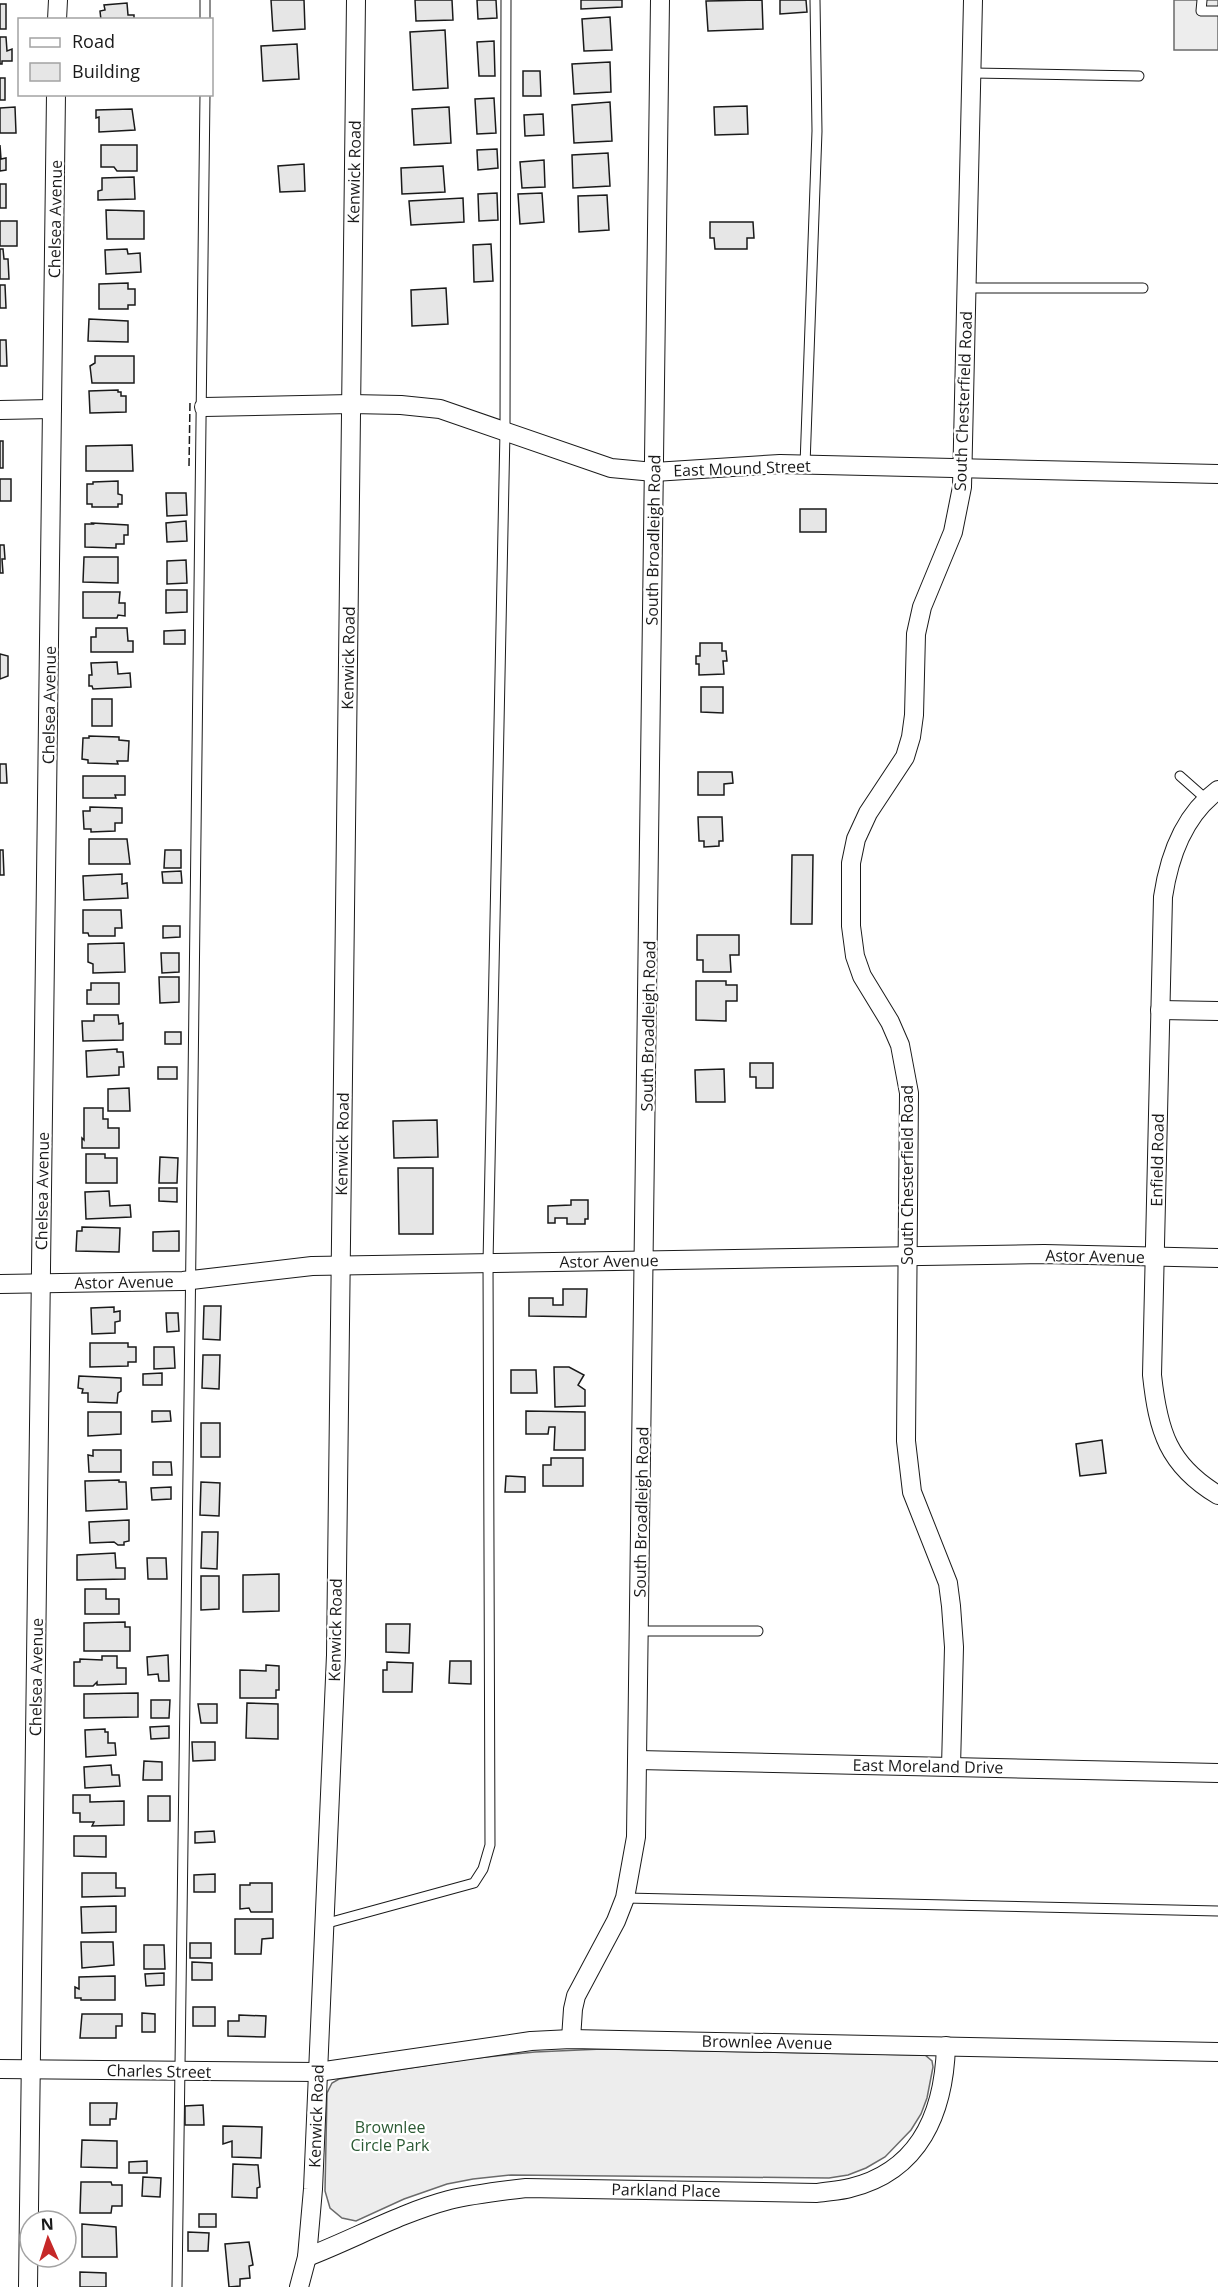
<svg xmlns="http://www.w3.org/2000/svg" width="1218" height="2287" viewBox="0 0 1218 2287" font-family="'Open Sans',sans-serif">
	<rect width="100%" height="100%" fill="#fff"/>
	<g fill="#ededed" stroke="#6a6a6a" stroke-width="1.5">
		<rect x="1174" y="0" width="44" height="50"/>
		<path d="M602,2049L925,2055L932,2061L933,2067L927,2098L921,2114L911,2130L885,2157L866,2168L848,2175L829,2178L511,2175L473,2179L447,2184L404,2199L356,2221L342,2218L330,2208L325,2191L327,2093L332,2083L339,2079L468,2059L535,2052Z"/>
	</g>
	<g fill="#e6e6e6" stroke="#1a1a1a" stroke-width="1.5">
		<path d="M271,0H304L305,29L273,31Z"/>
		<path d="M415,0H452L453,20L416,21Z"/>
		<path d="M477,0H496L497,18L478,19Z"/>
		<path d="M581,0H622V7L581,9Z"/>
		<path d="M762,0L763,29L708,31L706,1Z"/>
		<path d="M780,0H806L807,12L780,14Z"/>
		<path d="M127,3L128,15H134V20H101L100,11L105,10L104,5Z"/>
		<rect x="0" y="4" width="6" height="25"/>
		<path d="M610,17L612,50L584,51L582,19Z"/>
		<path d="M445,30L448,88L413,90L410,32Z"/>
		<path d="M0,37H6L7,51L12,49V61H2V64H0Z"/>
		<path d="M494,41L495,76H479L477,42Z"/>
		<path d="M297,44L299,79L263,81L261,46Z"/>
		<path d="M610,62L611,92L574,94L572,64Z"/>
		<path d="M523,71H540L541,96H523Z"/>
		<rect x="0" y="78" width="5" height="22"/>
		<path d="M494,98L496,133L477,134L475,99Z"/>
		<path d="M610,102L612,141L574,143L572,105Z"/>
		<path d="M747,106L748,134L715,135L714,107Z"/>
		<path d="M15,107L16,133H0V108Z"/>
		<path d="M449,107L451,143L414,145L412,109Z"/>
		<path d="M132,109L135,130L99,132V117L96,118V110Z"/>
		<path d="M543,114L544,135L525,136L524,115Z"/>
		<path d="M0,145L1,159L6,158V170L0,171Z"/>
		<path d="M101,145H137V171H117L114,167H101Z"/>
		<path d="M497,149L498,168L478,170L477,150Z"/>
		<path d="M608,153L610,186L573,188L572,155Z"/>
		<path d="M544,160L545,187L522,188L520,162Z"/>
		<path d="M304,164L305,191L280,192L278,166Z"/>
		<path d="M443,166L445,192L402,194L401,168Z"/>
		<path d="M134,177L135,199L98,200V191L102,190V178Z"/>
		<rect x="0" y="184" width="6" height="24"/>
		<path d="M497,193L498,220L479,221L478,194Z"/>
		<path d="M542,193L544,222L520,224L518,194Z"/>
		<path d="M607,195L609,230L579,232L578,196Z"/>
		<path d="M463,198L464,222L411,225L409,201Z"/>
		<path d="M106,210L144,211V239H107Z"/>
		<rect x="0" y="221" width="17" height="25"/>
		<path d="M710,222H753L754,238H747V249H715L714,238H710Z"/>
		<path d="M491,244L493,281L474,282L473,245Z"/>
		<path d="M0,249H3L4,259H8L9,279H0Z"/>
		<path d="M127,249L128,254L140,253L141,272L106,274L105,250Z"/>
		<path d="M128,283V289H135V305H128V309H99V284Z"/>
		<path d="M0,285H5L6,308H0Z"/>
		<path d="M446,288L448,324L412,326L411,290Z"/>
		<path d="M89,319L128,321V342L88,341Z"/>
		<path d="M0,340H6L7,366H0Z"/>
		<path d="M95,356H134V383H92L90,366L95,363Z"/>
		<path d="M118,390V392H121V396H126V412L90,413L89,391Z"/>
		<rect x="0" y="441" width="3" height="27"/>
		<path d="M132,445L133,471H86V446Z"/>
		<rect x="0" y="479" width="11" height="22"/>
		<path d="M118,481V494L122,495V504H118V507H92V504H87V484H93V482Z"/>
		<path d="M166,493H186L187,515L167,516Z"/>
		<rect x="800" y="509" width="26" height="23"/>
		<path d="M186,521L187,541L167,542L166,523Z"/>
		<path d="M92,523L128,525V535H124V544H116V548L85,547V524H93Z"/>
		<path d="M0,545H4L5,559H2L3,573H0Z"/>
		<path d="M84,557H118V583L83,582Z"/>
		<path d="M186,560L187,583L167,584V561Z"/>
		<path d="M166,590H187V612L166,613Z"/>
		<path d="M83,592H120L119,603H125V616L118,615L117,618H83Z"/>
		<path d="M96,628H127L128,641H133V652H91V637H96Z"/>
		<path d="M185,630V644H164V631Z"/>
		<path d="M700,643H722V651H726L727,661H723L724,674L699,675V664H696V656H700Z"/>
		<path d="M0,654L8,656V676L0,679Z"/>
		<path d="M117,662L118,674L130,673L131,687L93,689L92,686H89V675H92L91,663Z"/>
		<path d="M701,687H723V713L701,712Z"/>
		<rect x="92" y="699" width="20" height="27"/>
		<path d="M89,736L119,737V740L129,741L128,761H117L118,764L88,763V760L82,759L83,738H89Z"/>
		<path d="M0,764H6L7,783H0Z"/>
		<path d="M698,772H732L733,783L724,784V795H698Z"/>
		<path d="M83,776H125V795H115L116,798H83Z"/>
		<path d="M90,807L122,808V823H115V831L91,832V829H84L83,811H90Z"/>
		<path d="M698,817H722L723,841H719V846L704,847V841H699Z"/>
		<path d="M89,839H127L130,864H89Z"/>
		<path d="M0,850H3L4,875H0Z"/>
		<path d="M165,850H181V868H164Z"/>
		<path d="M792,855H813L812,924H791Z"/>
		<path d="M181,871L182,883H163L162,872Z"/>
		<path d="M122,874V884L127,883L128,898L84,900L83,876Z"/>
		<path d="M83,910H121L122,928H115V936H89L88,933H83Z"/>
		<path d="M163,926H180V937L163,938Z"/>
		<path d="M697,935H739V955H730L731,972H703V960H697Z"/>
		<path d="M124,943L125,972L93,973V964L88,962V944Z"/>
		<path d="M161,953H179V972L162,973Z"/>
		<path d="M159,977H179V1002L160,1003Z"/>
		<path d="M696,981H726V985H737V1001H726V1021L696,1020Z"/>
		<path d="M91,983H119V1004H87V990H91Z"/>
		<path d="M94,1015H118L119,1024L123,1023V1040L83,1041L82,1021H94Z"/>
		<rect x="165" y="1032" width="16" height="12"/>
		<path d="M117,1049V1052H123L124,1067H119V1075L87,1077L86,1051Z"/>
		<path d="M750,1063H773V1088H756V1077H750Z"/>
		<rect x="158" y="1067" width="19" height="12"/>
		<path d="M724,1069L725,1102H696L695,1070Z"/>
		<path d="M129,1088L130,1111H108V1089Z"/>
		<path d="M84,1108H103V1119H108V1128H119V1148H82V1138L84,1140Z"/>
		<path d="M437,1120L438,1157L394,1158L393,1121Z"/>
		<path d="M86,1154H105V1158H117V1183H86Z"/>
		<path d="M160,1157L178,1158L177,1183H159Z"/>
		<path d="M398,1168H433V1234H399Z"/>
		<path d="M159,1188H177V1202L159,1201Z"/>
		<path d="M109,1191L110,1206L130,1205L131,1217L86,1219L85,1192Z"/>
		<path d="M571,1200H588V1219H585V1224H567V1218H555V1223H548V1206L571,1205Z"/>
		<path d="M82,1227L120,1228L119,1252L76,1251L77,1231H82Z"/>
		<path d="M179,1231V1251H153V1232Z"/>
		<path d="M563,1289H587L586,1317L529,1316V1298H553V1305H563Z"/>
		<path d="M204,1306H221L220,1340L203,1339Z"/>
		<path d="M114,1307V1312L120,1311V1321L115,1322V1333L92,1334L91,1308Z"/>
		<path d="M166,1313H178L179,1331L167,1332Z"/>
		<path d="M90,1343H128V1347H136V1362H128V1366L90,1367Z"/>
		<path d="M154,1347H174L175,1368L154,1369Z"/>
		<path d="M203,1355H220L219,1389L202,1388Z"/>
		<path d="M554,1367H569L584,1375L578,1385L585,1390V1406L555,1407Z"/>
		<path d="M511,1370H536L537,1393H511Z"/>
		<path d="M162,1373V1385H143V1374Z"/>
		<path d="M79,1376L121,1378V1391L118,1393L117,1403L88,1402V1393H82L83,1389L78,1388Z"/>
		<path d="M152,1411H170L171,1421L152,1422Z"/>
		<path d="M526,1411L585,1412V1450H554L555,1427H549L548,1434H526Z"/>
		<path d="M88,1412H121V1434L88,1436Z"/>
		<rect x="201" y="1423" width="19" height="34"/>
		<path d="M1102,1440L1106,1473L1080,1476L1076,1444Z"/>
		<path d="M93,1450H121V1472H89L88,1455L93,1456Z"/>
		<path d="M551,1458H583V1486H543V1465H551Z"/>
		<path d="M153,1462H171L172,1475H153Z"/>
		<path d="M506,1476L525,1477V1492H505Z"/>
		<path d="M119,1480V1482H126L127,1509L86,1511L85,1481Z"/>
		<path d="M201,1482L220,1483L219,1516L200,1515Z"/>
		<path d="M171,1487V1499L152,1500L151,1488Z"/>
		<path d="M129,1520V1541L124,1542V1545H118L114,1542L90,1543L89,1522Z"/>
		<path d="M202,1532H218L217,1569L201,1568Z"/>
		<path d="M115,1553L116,1568H125V1579L77,1580V1555Z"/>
		<path d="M147,1558H166L167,1579H148Z"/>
		<path d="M279,1574V1611L243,1612V1575Z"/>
		<path d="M201,1576H219V1609L201,1610Z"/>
		<path d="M85,1589H106V1599H119V1614H85Z"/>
		<path d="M125,1622V1627H130V1651H84V1623Z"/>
		<path d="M386,1624H410L409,1653L386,1652Z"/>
		<path d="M168,1655L169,1681H159L158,1674L148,1675L147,1657Z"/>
		<path d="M102,1656H117V1668H126V1684L97,1685V1682L93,1686H74V1662H80V1659L102,1660Z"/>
		<path d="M450,1661H471V1684L449,1683Z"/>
		<path d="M387,1662L413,1663L412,1692H383V1670H387Z"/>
		<path d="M266,1665L279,1666V1690H276V1698H240V1670L266,1671Z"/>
		<path d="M138,1693V1717L84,1718V1694Z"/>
		<path d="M151,1700H170L169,1718H151Z"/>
		<path d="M247,1703L278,1704V1739L246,1738Z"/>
		<path d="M198,1704H217V1723H201Z"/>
		<path d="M169,1726V1738L151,1739L150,1727Z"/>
		<path d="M105,1729V1732H108V1743H115L116,1755L86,1757L85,1730Z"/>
		<path d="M192,1742H215V1760L193,1761Z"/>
		<path d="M144,1761L162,1762V1780H143Z"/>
		<path d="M111,1765L112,1775H119L120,1786L85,1788L84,1767Z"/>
		<path d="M73,1795H90V1802L124,1801V1825L92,1826L94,1822H80V1813H73Z"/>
		<rect x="148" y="1796" width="22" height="25"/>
		<path d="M214,1831L215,1842L195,1843V1832Z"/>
		<path d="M74,1836H106V1857L74,1856Z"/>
		<path d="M82,1873H116V1888H125V1896L82,1897Z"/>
		<path d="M215,1874V1892H194V1875Z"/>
		<path d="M250,1883H272V1912H251L249,1908L240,1909V1885H250Z"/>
		<path d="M116,1906V1932L82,1933L81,1907Z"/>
		<path d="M235,1919H273V1938L262,1939L261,1954H235Z"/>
		<path d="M81,1942H113L114,1965L82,1968Z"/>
		<rect x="190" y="1943" width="21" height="15"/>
		<path d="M144,1945H164L165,1969H144Z"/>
		<path d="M192,1962L212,1963V1980H192Z"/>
		<path d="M164,1973V1985L146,1986L145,1974Z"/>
		<path d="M115,1976V2000H81V1998H75V1987L79,1989V1977Z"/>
		<rect x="193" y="2007" width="22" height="19"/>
		<path d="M142,2013L155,2014V2032H142Z"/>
		<path d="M82,2014H122V2026H116V2038H80Z"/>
		<path d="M239,2015L266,2016L265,2037L228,2036V2021H239Z"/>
		<path d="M90,2103H117L116,2119H110V2125H90Z"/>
		<path d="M203,2105L204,2125H185V2106Z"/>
		<path d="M223,2126L262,2127L261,2158L232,2157V2141L223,2144Z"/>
		<path d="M82,2140L117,2141V2168L81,2167Z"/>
		<path d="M147,2161V2173H129V2162Z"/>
		<path d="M233,2164L258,2165L260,2187L257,2188V2198L232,2197Z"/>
		<path d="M143,2177L161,2178L160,2197L142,2196Z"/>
		<path d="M81,2182H111L112,2185H122V2206H112L111,2213H80Z"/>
		<rect x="199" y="2214" width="17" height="13"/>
		<path d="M82,2224L116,2227L117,2257H82Z"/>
		<path d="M188,2232L209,2233L208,2251H188Z"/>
		<path d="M249,2242L253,2265L249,2266L250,2278L240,2279V2286L229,2287L225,2244Z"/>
		<path d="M80,2272L106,2273V2287H80Z"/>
	</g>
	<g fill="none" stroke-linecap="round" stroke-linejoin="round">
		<g stroke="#1a1a1a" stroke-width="11">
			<g id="lane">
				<path d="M1202,0L1201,11H1218"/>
				<path d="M205,20V0"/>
				<path d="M972,73L1139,76"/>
				<path d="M967,288H1143"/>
				<path d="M805,465L817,131L815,0"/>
				<path d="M1180,776L1206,799"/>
				<path d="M639,1631H758"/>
				<path d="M625,1898L1218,1911"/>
				<path d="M324,1924L474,1883L483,1869L490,1845L488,1263L505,431L506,0"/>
				<path d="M177,2287C183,1556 202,825 205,94"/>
			</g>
		</g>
		<g stroke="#1a1a1a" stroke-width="20">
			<g id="street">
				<path d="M57,20L58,0"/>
				<path d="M204,407L351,404L401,405L440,409L611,468L654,472L780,464L1218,474"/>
				<path d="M0,410L52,409"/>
				<path d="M1218,790C1184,815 1169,857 1163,897L1152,1375C1158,1431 1168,1465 1218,1495"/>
				<path d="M1160,1010L1218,1011"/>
				<path d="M0,1284L183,1281L312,1266L1044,1254L1218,1258"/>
				<path d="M638,1760L1218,1773"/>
				<path d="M951,1767L954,1647L951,1606L948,1583L912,1492L906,1441L909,1093L900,1045L890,1022L862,976L855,956L851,926V863L856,839L868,813L905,757L911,737L914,715L916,634L922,607L953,532L962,487L973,0"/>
				<path d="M571,2039L573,2009L576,1996L616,1921L625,1898L636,1837L660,0"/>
				<path d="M0,2069L318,2072L531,2041L571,2039L1218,2052"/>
				<path d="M307,2257C354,2239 400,2213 449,2200C474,2194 500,2191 526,2188L817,2193C828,2191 839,2191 850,2188C920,2171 944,2112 946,2046"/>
				<path d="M28,2287L56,94"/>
				<path d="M299,2287L307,2257L313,2189L336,1655L356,0"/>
			</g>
		</g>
		<use href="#lane" stroke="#fff" stroke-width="9"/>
		<use href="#street" stroke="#fff" stroke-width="18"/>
		<path stroke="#1a1a1a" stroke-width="1.5" stroke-dasharray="8 3" stroke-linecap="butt" d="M189,466L190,402"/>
	</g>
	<g text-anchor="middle" stroke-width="4.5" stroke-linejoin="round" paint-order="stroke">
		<g font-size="16" fill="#1a1a1a" stroke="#fff">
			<text transform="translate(354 172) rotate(-89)" y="6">Kenwick Road</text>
			<text transform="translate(55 219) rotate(-89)" y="6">Chelsea Avenue</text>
			<text transform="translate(963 401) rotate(-88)" y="6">South Chesterfield Road</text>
			<text transform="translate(742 468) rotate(-2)" y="6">East Mound Street</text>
			<text transform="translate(653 540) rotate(-89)" y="6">South Broadleigh Road</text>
			<text transform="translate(348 658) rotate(-89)" y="6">Kenwick Road</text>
			<text transform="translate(49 705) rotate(-89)" y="6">Chelsea Avenue</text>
			<text transform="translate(648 1026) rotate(-89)" y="6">South Broadleigh Road</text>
			<text transform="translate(342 1144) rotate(-89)" y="6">Kenwick Road</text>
			<text transform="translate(1157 1160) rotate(-89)" y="6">Enfield Road</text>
			<text transform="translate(907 1175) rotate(-90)" y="6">South Chesterfield Road</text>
			<text transform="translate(42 1191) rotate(-89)" y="6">Chelsea Avenue</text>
			<text transform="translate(1095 1256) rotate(1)" y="6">Astor Avenue</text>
			<text transform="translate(609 1261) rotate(-1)" y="6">Astor Avenue</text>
			<text transform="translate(124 1282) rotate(-1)" y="6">Astor Avenue</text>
			<text transform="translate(641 1512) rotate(-89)" y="6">South Broadleigh Road</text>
			<text transform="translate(335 1630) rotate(-89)" y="6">Kenwick Road</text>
			<text transform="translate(36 1677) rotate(-89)" y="6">Chelsea Avenue</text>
			<text transform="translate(928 1766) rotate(1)" y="6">East Moreland Drive</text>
			<text transform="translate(767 2042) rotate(1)" y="6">Brownlee Avenue</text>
			<text transform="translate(159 2071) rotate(1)" y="6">Charles Street</text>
			<text transform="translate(316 2116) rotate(-88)" y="6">Kenwick Road</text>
			<text transform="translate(666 2190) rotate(1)" y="6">Parkland Place</text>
		</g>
		<g font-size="16" fill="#2b5a34" stroke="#fff">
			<text x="390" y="2133">Brownlee<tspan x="390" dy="18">Circle Park</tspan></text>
		</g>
	</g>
	<rect x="18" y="18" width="195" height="78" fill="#ffffff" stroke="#a3a3a3" stroke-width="1.5"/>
	<rect x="30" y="38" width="30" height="9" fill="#ffffff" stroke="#a3a3a3" stroke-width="1.5"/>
	<text x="72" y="48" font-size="18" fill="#1a1a1a">Road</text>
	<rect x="30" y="63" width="30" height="18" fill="#e6e6e6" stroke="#a3a3a3" stroke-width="1.5"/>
	<text x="72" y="78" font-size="18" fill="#1a1a1a">Building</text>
	<g transform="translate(48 2239) rotate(357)"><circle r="28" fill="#ffffff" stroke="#a3a3a3" stroke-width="1.5"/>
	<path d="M0-4.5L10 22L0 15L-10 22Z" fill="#c62828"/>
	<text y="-9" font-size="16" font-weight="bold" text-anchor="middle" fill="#1a1a1a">N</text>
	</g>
</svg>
